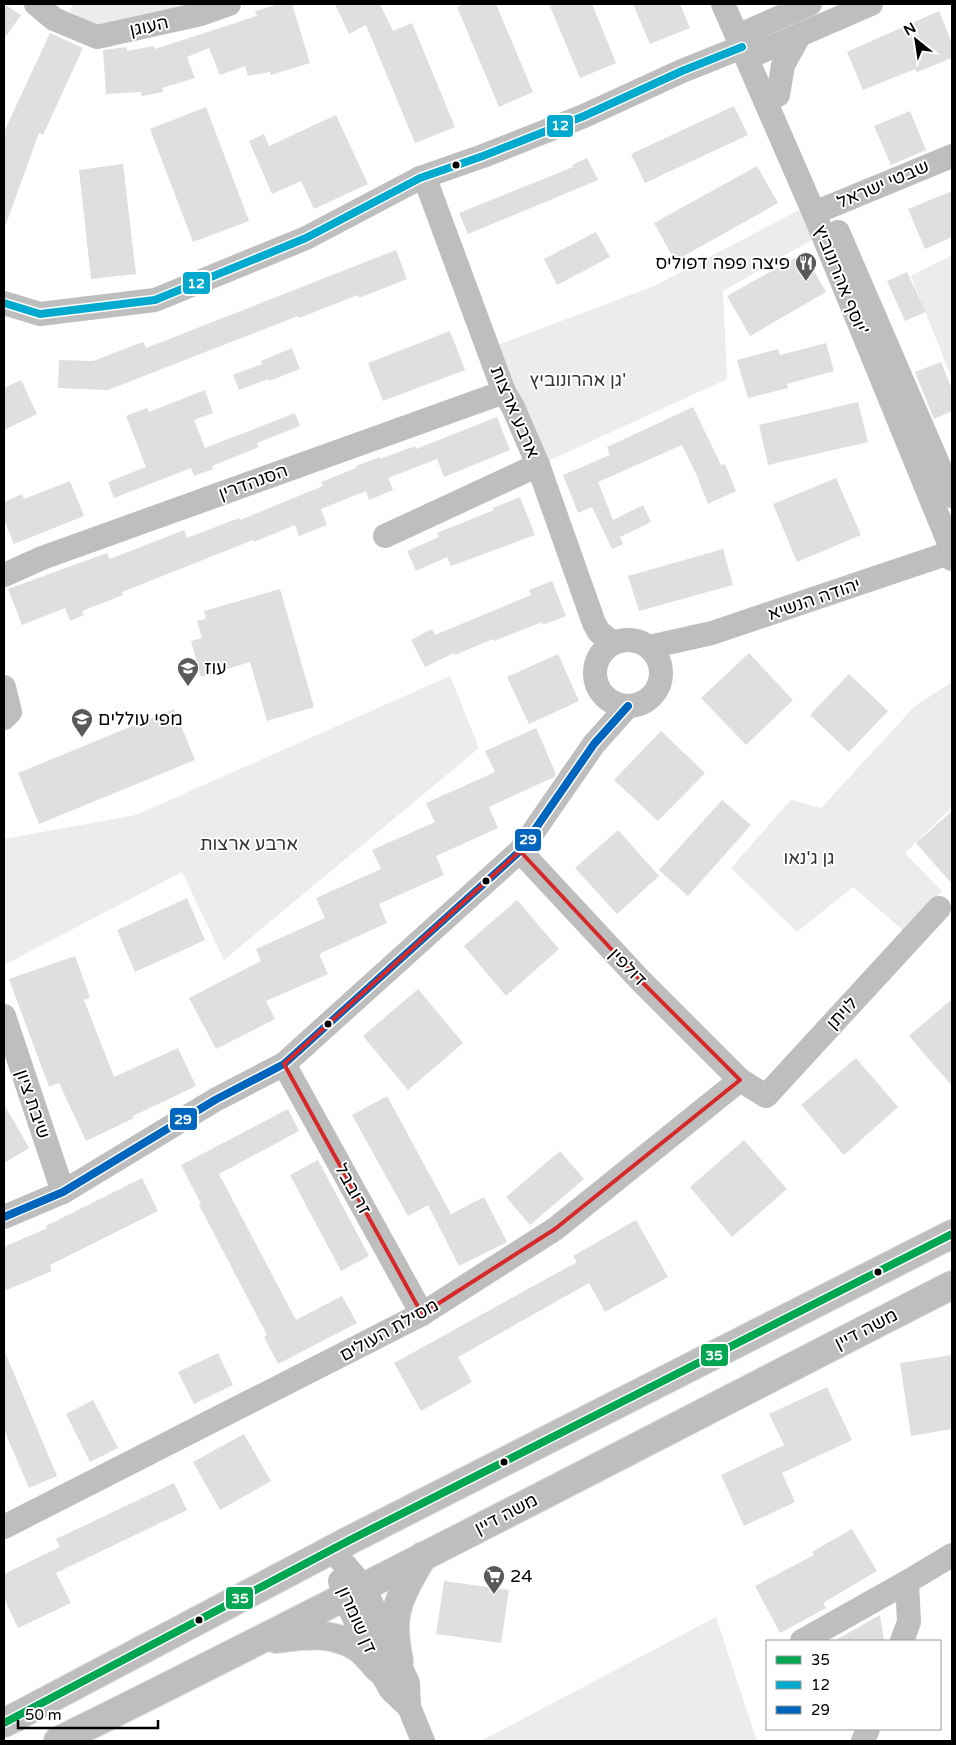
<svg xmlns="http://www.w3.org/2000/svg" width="956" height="1745" viewBox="0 0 956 1745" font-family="'Varela Round','Noto Sans Hebrew',sans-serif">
	<rect width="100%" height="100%" fill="#fff"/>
	<g fill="#ececec">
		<path d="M73,4H195L99,28L70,11Z"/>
		<path d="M801,209L815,238L723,291L727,379L546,462L495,346L654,286Z"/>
		<path d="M952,255V379L911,276Z"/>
		<path d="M450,676L479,748L224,960L182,872L4,965V839L136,815Z"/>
		<path d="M952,682V807L905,853L942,891L905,932L853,887L797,932L731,868L791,800L821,808L915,706Z"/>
		<path d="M716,1617L757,1741H481Z"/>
	</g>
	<g fill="#dfdfdf">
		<path d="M4,4L21,15L4,39Z"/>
		<path d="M279,4H292L310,63L271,75L270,72L248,76L245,66L220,75L209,48L187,57L195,78L162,88L163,92L142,96L141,92L106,94L103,50L127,47V51L154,46L155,49L257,16L255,11Z"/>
		<path d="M335,4H380L393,31L412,23L455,127L415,143L366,25L349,34Z"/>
		<path d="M465,4H496L533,92L499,107L457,7Z"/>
		<path d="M549,4H592L616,63L580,78Z"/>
		<path d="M633,4H680L690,28L650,44Z"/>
		<path d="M939,11L952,43V58L917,72L915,69L863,90L847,52Z"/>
		<path d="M50,33L83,48L43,135L39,133L6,224H4V132Z"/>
		<path d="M734,106L748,135L645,183L631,154Z"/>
		<path d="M206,107L249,221L193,242L150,129Z"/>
		<path d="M910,111L926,150L891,165L874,126Z"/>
		<path d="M336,115L368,184L314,209L301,181L272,194L249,141L264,134L269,146Z"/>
		<path d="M587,158L598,180L468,234L459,213L573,167L572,165Z"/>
		<path d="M123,164L136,274L91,279L79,170Z"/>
		<path d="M757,166L778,203L675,261L654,223Z"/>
		<path d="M952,191V237L925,249L908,209Z"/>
		<path d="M596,232L610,257L557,285L544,259Z"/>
		<path d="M396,250L407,279L359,298L358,295L299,318L298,316L108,390L58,388L59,360L93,361L143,342L146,348Z"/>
		<path d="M804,253L826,292L750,336L727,296Z"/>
		<path d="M907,272L926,312L905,321L887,281Z"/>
		<path d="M450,331L465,370L383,401L368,363Z"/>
		<path d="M826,343L834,371L787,384L788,388L748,398L737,360L778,349L780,355Z"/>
		<path d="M292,348L300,369L269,381L268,379L239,390L233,375L262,364L261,361Z"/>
		<path d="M941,362L952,389V411L934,419L915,372Z"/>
		<path d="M21,380L37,414L4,430V388Z"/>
		<path d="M205,390L213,413L194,420L205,448L295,413L300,426L257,443L259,447L212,466L213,469L194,476L191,468L114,498L108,482L146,467L126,416L147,408L149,412Z"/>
		<path d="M858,402L868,442L768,465L759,425Z"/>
		<path d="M693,407L721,465L725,464L736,491L708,504L697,476L682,445L598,482L613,520L643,505L651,522L620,537L623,544L612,549L592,507L578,513L563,475L610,455L607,447Z"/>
		<path d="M497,417L510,450L444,477L437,459L388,478L393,490L369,500L366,491L321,509L327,525L299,536L295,525L254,542L253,540L122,592L123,595L82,611L84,615L70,621L65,608L22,625L8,589L107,553L110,559L184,530L187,538L239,518L240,520L323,486L321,482L356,468V466L380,457V459L415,446L416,449Z"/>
		<path d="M836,478L861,535L797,562L773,504Z"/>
		<path d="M70,481L84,516L14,544L4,520V502L22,494L24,499Z"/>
		<path d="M520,497L535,535L451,566L447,557L416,571L407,551L439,537L437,533L494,510L493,508Z"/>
		<path d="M723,549L733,585L639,611L628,576Z"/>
		<path d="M552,581L566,616L543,625L542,622L494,641L493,639L455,655L454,653L425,667L411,640L432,629L435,635L531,595L529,590Z"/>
		<path d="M280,589L314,707L267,721L250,662L201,677L191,641L202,638L197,621L206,619L204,611Z"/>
		<path d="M749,653L793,700L746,745L701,698Z"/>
		<path d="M558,654L579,701L529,724L507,677Z"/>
		<path d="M849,674L888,711L849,752L810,715Z"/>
		<path d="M174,709L195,760L39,824L18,773Z"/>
		<path d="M536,728L556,774L554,777L489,807L498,828L436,856L444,875L379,904L387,923L319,954L328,974L266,1001L275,1019L216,1049L189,998L261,961L256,949L325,918L316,898L381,869L372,850L435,822L426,803L495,772L485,751Z"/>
		<path d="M661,731L705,773L658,821L614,780Z"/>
		<path d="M722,800L751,825L688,896L659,870Z"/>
		<path d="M952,811V884L916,843Z"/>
		<path d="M618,830L659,876L617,914L575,868Z"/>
		<path d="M187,898L205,940L135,972L117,930Z"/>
		<path d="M517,900L559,949L506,996L464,946Z"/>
		<path d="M75,956L90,998L84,1000L114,1077L178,1048L196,1086L133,1116L134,1118L86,1141L59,1083L49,1087L9,979Z"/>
		<path d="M418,989L463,1043L408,1090L363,1036Z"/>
		<path d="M952,999V1086L909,1036Z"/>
		<path d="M856,1058L898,1107L844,1155L801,1105Z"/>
		<path d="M387,1096L451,1214L484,1197L507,1242L459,1266L428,1205L408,1216L352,1115Z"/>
		<path d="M4,1104L29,1148L4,1163Z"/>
		<path d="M288,1109L299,1131L219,1174L296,1320L342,1296L357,1323L278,1364L264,1337L267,1335L199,1205L201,1204L181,1165Z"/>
		<path d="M744,1140L787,1189L732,1237L690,1187Z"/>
		<path d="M560,1151L584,1179L530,1225L506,1197Z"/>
		<path d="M318,1160L369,1256L341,1271L290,1175Z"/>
		<path d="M142,1178L158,1211L50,1265L52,1271L4,1291V1247L47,1228L46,1226Z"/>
		<path d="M636,1220L668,1277L605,1312L589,1283L458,1357L472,1382L421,1411L394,1363L577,1262L573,1256Z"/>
		<path d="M4,1350L57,1476L29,1488L4,1430Z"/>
		<path d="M218,1353L233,1385L194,1404L178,1372Z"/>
		<path d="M952,1355V1429L911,1436L900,1363Z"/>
		<path d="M827,1387L852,1440L782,1473L795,1502L744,1526L721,1475L784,1445L769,1414Z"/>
		<path d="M93,1400L118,1448L90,1462L66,1414Z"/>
		<path d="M244,1434L271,1481L220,1510L193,1462Z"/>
		<path d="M174,1483L187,1510L56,1573L71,1603L18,1628L4,1598V1574L60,1547L56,1539Z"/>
		<path d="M852,1529L877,1571L823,1603L826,1608L780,1633L755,1586L814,1555L812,1552Z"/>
		<path d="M444,1581L509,1590L501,1643L436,1634Z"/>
		<path d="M880,1615L884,1641H834Z"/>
	</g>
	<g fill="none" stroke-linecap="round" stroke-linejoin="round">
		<g stroke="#dbdbdb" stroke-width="30">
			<g id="major">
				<path d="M276,1639C303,1635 332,1631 357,1647C365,1652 372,1662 379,1669"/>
				<path d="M399,1661C397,1651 395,1640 395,1629C394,1602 410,1579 423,1556"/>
				<path d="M4,1723L350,1540L952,1234"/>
				<path d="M58,1741C358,1593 654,1437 952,1285"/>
			</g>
		</g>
		<g stroke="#dbdbdb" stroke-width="30">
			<path id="highway" d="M4,1722L17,1717"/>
		</g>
		<g stroke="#bebebe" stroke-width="24">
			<path d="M36,4L54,19L97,37L201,14L229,4"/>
			<path d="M723,4L814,213L949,543V552L952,559"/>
			<path d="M742,47L758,53L871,4"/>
			<path d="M742,47L749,31L810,4"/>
			<path d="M778,95L783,65L799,36"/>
			<path d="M420,178L427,184L504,392L513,407L538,465L594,623L599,632L613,643"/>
			<path d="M814,213L952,156"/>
			<path d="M838,232L952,496"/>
			<path d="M4,303L40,314L155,300L306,238L420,178L483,156L584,116L682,71L742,47"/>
			<path d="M385,536L538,465"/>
			<path d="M4,575L42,558L504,392"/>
			<circle cx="628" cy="673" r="33"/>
			<path d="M649,647L712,633L952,552"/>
			<path d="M4,687L10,712L4,718"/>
			<path d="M520,851L640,980L740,1080L766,1096L939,908"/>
			<path d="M4,1016L63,1192"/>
			<path d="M284,1064L422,1314"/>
			<path d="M4,1217L63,1192L215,1100L284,1064L520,851L594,744L628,706"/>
			<path d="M4,1527L422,1314L555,1229L740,1080"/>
			<path d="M332,1550L364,1587L408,1683L409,1707L423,1741"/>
			<path d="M340,1581L344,1597L379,1669L391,1690L409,1707"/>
			<path d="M802,1641L907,1582"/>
			<path d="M902,1641L909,1622L907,1582L952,1555"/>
			<path d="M863,1741L868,1729"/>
		</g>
		<use href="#major" stroke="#bebebe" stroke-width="28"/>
		<use href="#highway" stroke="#bebebe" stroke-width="28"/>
		<g stroke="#fff" stroke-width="11">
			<path id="bus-1" d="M4,1723L350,1540L952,1234"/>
		</g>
		<g stroke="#fff" stroke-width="11">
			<path id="bus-2" d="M4,303L40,314L155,300L306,238L420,178L483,156L584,116L682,71L742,47"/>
		</g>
		<g stroke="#fff" stroke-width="11">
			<path id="bus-3" d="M4,1217L63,1192L215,1100L284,1064L520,851L594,744L628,706"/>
		</g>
		<use href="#bus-1" stroke="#00a651" stroke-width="8"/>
		<use href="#bus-2" stroke="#00a9ce" stroke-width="8"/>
		<use href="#bus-3" stroke="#0065bd" stroke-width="8"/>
	</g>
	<path fill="none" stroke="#d62828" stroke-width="4" stroke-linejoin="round" d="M520,851L640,980L740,1080L555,1229L422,1314L284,1064Z"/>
	<defs>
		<g id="restaurant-pin" transform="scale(1.125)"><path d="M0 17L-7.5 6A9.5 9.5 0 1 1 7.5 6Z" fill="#595959" stroke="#fff"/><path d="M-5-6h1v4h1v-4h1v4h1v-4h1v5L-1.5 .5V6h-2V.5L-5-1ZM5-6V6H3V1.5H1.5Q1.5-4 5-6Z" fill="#fff"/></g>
		<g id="school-pin" transform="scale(1.125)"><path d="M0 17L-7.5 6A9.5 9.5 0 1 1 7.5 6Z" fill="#595959" stroke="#fff"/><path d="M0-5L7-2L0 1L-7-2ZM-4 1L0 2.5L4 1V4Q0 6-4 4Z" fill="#fff"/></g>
		<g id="supermarket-pin" transform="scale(1.125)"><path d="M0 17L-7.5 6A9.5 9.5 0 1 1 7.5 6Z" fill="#595959" stroke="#fff"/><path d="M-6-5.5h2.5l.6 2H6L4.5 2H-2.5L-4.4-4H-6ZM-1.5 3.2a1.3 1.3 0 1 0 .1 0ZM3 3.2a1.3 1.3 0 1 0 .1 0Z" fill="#fff"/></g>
	</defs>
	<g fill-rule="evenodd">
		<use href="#restaurant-pin" x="806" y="263"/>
		<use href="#school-pin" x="188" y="668"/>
		<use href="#school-pin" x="82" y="719"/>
		<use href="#supermarket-pin" x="494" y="1576"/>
	</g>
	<g fill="#000" stroke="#fff" stroke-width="2">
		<circle cx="456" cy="165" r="4.5"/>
		<circle cx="486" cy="881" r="4.5"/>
		<circle cx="328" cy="1024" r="4.5"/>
		<circle cx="878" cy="1272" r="4.5"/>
		<circle cx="504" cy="1462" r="4.5"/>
		<circle cx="199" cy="1620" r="4.5"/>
	</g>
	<g text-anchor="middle" stroke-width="4" stroke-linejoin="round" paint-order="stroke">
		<g font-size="18" fill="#000" stroke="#fff">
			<text transform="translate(149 26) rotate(-12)" y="6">העוגן</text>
			<text transform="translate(883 184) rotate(-23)" y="6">שבטי ישראל</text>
			<text transform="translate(841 280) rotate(68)" y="6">יוסף אהרונוביץ'</text>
			<text transform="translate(515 412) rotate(67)" y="6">ארבע ארצות</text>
			<text transform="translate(253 482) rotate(-20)" y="6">הסנהדרין</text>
			<text transform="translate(814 599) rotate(-19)" y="6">יהודה הנשיא</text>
			<text transform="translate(628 967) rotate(46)" y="6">דולפין</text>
			<text transform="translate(842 1013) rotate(-47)" y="6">לויתן</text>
			<text transform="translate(33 1104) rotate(71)" y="6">שיבת ציון</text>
			<text transform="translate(353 1189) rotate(61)" y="6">זרובבל</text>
			<text transform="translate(866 1329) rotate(-27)" y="6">משה דיין</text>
			<text transform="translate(389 1330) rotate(-29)" y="6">מסילת העולים</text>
			<text transform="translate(506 1514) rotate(-27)" y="6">משה דיין</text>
			<text transform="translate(357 1620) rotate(66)" y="6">דן שומרון</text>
		</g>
		<g font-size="18" fill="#000" stroke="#fff" text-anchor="start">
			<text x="790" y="269" text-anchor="end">פיצה פפה דפוליס</text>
			<text x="204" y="674">עוז</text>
			<text x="98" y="725">מפי עוללים</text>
			<text x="510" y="1582">24</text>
		</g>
		<g font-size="18" fill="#333" stroke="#fff">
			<text x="578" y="386">גן אהרונוביץ'</text>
			<text x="249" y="850">ארבע ארצות</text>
			<text x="809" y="864">גן ג'נאו</text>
		</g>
	</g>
	<g stroke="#fff" stroke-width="2">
		<rect x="546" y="114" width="28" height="24" rx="5" fill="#00a9ce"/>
		<rect x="182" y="271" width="29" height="24" rx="5" fill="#00a9ce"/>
		<rect x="514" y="828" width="28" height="24" rx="5" fill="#0065bd"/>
		<rect x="169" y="1107" width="29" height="24" rx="5" fill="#0065bd"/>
		<rect x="700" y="1343" width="29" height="24" rx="5" fill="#00a651"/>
		<rect x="225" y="1586" width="29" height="24" rx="5" fill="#00a651"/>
	</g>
	<g font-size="14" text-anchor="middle" font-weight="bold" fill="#fff">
		<text x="560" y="130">12</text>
		<text x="196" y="288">12</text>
		<text x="528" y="844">29</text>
		<text x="183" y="1124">29</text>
		<text x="714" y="1360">35</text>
		<text x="240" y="1603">35</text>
	</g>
	<rect width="956" height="1745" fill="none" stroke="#000000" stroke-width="10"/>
	<rect x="766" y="1640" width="175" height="90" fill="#ffffff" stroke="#999999"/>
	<rect x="776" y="1656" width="25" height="8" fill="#00a651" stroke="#999999"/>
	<text x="811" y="1665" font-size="15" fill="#000000">35</text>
	<rect x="776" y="1681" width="25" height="8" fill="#00a9ce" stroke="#999999"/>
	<text x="811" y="1690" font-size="15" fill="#000000">12</text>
	<rect x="776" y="1706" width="25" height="8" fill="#0065bd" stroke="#999999"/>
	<text x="811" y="1715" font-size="15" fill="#000000">29</text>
	<g transform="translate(916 40) rotate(330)" stroke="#ffffff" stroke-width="4" paint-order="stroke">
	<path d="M0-4L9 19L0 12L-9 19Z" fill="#000000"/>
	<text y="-8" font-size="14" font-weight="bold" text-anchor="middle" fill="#000000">N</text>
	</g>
	<path d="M18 1720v8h140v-8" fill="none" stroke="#000000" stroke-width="2.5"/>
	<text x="25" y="1720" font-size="15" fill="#000000" stroke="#ffffff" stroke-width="4" paint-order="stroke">50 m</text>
</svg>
